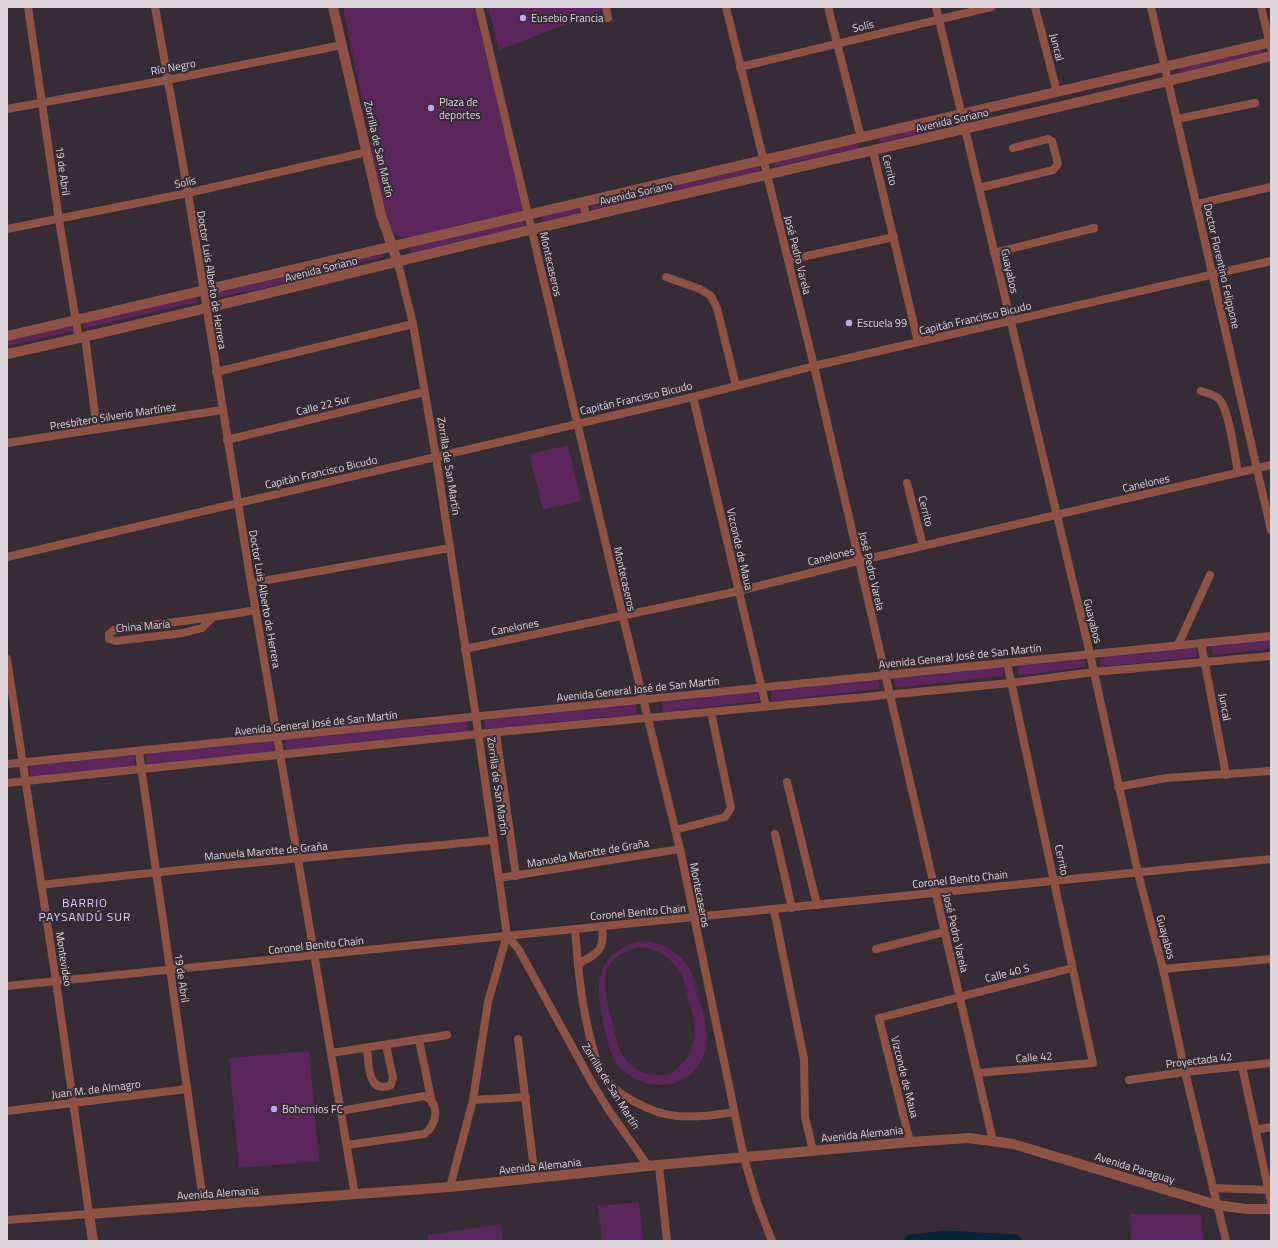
<svg xmlns="http://www.w3.org/2000/svg" width="1278" height="1248" viewBox="0 0 1278 1248" font-family="'Titillium Web',sans-serif">
	<rect width="100%" height="100%" fill="#352c35"/>
	<g fill="#5a265b" fill-rule="evenodd">
		<path d="M343,7H474L525,209L522,212L408,240L393,233L387,224Z"/>
		<path d="M488,7H603L604,10L499,50Z"/>
		<path d="M1262,48L1263,53L1180,73L1179,68Z"/>
		<path d="M958,119L959,124L879,143L878,138Z"/>
		<path d="M858,143L859,148L774,167L773,163Z"/>
		<path d="M759,166L760,171L593,211L591,206Z"/>
		<path d="M584,207L585,212L543,221L542,216Z"/>
		<path d="M523,220L525,226L411,253L409,247Z"/>
		<path d="M382,254L383,257L358,263L338,272L212,299L211,292Z"/>
		<path d="M196,296L198,302L84,328L83,322Z"/>
		<path d="M72,325L74,331L7,346V340Z"/>
		<path d="M568,445L581,501L543,510L529,454Z"/>
		<path d="M1271,639V649L1213,655L1212,645Z"/>
		<path d="M1196,647L1197,657L1101,667L1100,657Z"/>
		<path d="M1084,657L1086,667L1019,676L1018,665Z"/>
		<path d="M1002,666L1003,676L895,688L894,678Z"/>
		<path d="M878,679L879,689L772,701L771,690Z"/>
		<path d="M758,691L759,701L663,712L662,702Z"/>
		<path d="M636,703L637,714L485,730L484,720Z"/>
		<path d="M467,721L468,732L286,750L285,740Z"/>
		<path d="M273,741L275,752L147,765L145,754Z"/>
		<path d="M134,755L135,766L31,777L29,766Z"/>
		<path d="M639,941C664,942 679,951 692,973C697,994 710,1026 706,1047C697,1090 648,1096 620,1068C610,1057 607,1040 604,1026C595,985 593,956 639,941ZM640,947C660,949 671,958 682,975C692,1016 710,1045 669,1075C656,1075 641,1075 631,1065C618,1054 616,1037 612,1021C603,986 595,958 640,947Z"/>
		<path d="M309,1051L319,1161L239,1168L229,1058Z"/>
		<path d="M639,1202L643,1241H602L598,1206Z"/>
		<path d="M1130,1214H1201L1203,1241H1131Z"/>
		<path d="M501,1224L503,1241H428V1235Z"/>
	</g>
	<g fill="none" stroke-linecap="round" stroke-linejoin="round">
		<path stroke="#082237" stroke-width="13" d="M911,1241L948,1237L1015,1241"/>
		<g stroke="#8e5245" stroke-width="8">
			<path d="M28,7L59,220L79,339"/>
			<path d="M155,7L188,193L251,583L355,1195"/>
			<path d="M479,7L623,617L680,849L744,1158L757,1202L772,1241"/>
			<path d="M606,7L608,18"/>
			<path d="M726,7L814,366L993,1141"/>
			<path d="M828,7L861,138"/>
			<path d="M936,7L1090,654L1138,873L1163,969L1185,1072L1226,1241"/>
			<path d="M1035,7L1057,92"/>
			<path d="M1151,7L1271,530"/>
			<path d="M1261,7L1271,48"/>
			<path d="M740,67L991,7"/>
			<path d="M7,109L167,80L342,45"/>
			<path d="M1177,119L1255,103"/>
			<path d="M873,151L918,342"/>
			<path d="M979,188L1053,170L1058,164L1052,141L1048,139L1013,148"/>
			<path d="M583,203L587,217"/>
			<path d="M1197,204L1271,187"/>
			<path d="M7,229L188,193L367,152"/>
			<path d="M994,253L1094,228"/>
			<path d="M788,260L894,237"/>
			<path d="M398,263L413,324L436,457L476,717L507,935L488,1002L473,1100L450,1187"/>
			<path d="M666,277L700,289L711,296L717,308L736,386"/>
			<path d="M85,337L97,429"/>
			<path d="M216,372L413,324"/>
			<path d="M1201,391C1206,393 1214,395 1218,398C1229,406 1235,458 1238,472"/>
			<path d="M693,397L766,706"/>
			<path d="M227,440L424,392"/>
			<path d="M7,443L222,410"/>
			<path d="M907,483L923,546"/>
			<path d="M7,557L693,397L814,366L1271,261"/>
			<path d="M251,583L450,548"/>
			<path d="M212,618L202,628L183,633L116,641L109,639V634L114,630C161,623 209,619 255,610"/>
			<path d="M1201,643L1226,775"/>
			<path d="M1178,645L1210,575"/>
			<path d="M465,649L739,591L858,561L1271,465"/>
			<path d="M7,659L56,981L89,1214L7,1220"/>
			<path d="M496,733L516,876"/>
			<path d="M139,752L204,1207"/>
			<path d="M7,764L1271,636"/>
			<path d="M787,782L817,905"/>
			<path d="M7,783L479,734L1011,683L1094,672L1271,656"/>
			<path d="M1118,787L1166,778L1271,771"/>
			<path d="M675,830L725,817L731,808L711,712"/>
			<path d="M775,834L792,908"/>
			<path d="M499,878L680,849"/>
			<path d="M41,885C192,867 343,855 493,840"/>
			<path d="M774,910L804,1059L805,1117L813,1151"/>
			<path d="M575,929C578,970 582,1012 594,1052C596,1058 597,1066 600,1072C613,1094 652,1114 677,1116C695,1118 716,1115 734,1112"/>
			<path d="M507,935L519,950L591,1081L608,1109L648,1166"/>
			<path d="M876,949L944,932"/>
			<path d="M578,964C598,953 605,951 602,926"/>
			<path d="M1163,969L1271,959"/>
			<path d="M7,986L1271,859"/>
			<path d="M518,1039L535,1178"/>
			<path d="M419,1040L432,1103"/>
			<path d="M367,1048C369,1064 367,1095 391,1085L393,1078L386,1045"/>
			<path d="M331,1053L447,1035"/>
			<path d="M1242,1066L1271,1202"/>
			<path d="M978,1073L1093,1063L1007,663"/>
			<path d="M1129,1080L1185,1072L1271,1063"/>
			<path d="M473,1100L526,1097"/>
			<path d="M7,1111L187,1089"/>
			<path d="M341,1111L424,1096C441,1102 437,1126 424,1134L347,1145"/>
			<path d="M1256,1130L1271,1127"/>
			<path d="M910,1142L879,1018L1072,968"/>
			<path d="M659,1166L667,1241"/>
			<path d="M1213,1188L1271,1190"/>
		</g>
		<g stroke="#8e5245" stroke-width="10">
			<path d="M333,7L381,215L398,263"/>
			<path d="M7,336L1271,42"/>
			<path d="M7,354C183,316 358,270 534,229C779,171 1026,116 1271,56"/>
			<path d="M93,1241L89,1214L450,1187L648,1166L910,1142L969,1138L1013,1144L1217,1205L1246,1209H1271"/>
		</g>
	</g>
	<g fill="#b8abf7" stroke="#352c35" stroke-width="1.5">
		<circle cx="523" cy="18" r="4"/>
		<circle cx="431" cy="108" r="4"/>
		<circle cx="849" cy="323" r="4"/>
		<circle cx="274" cy="1109" r="4"/>
	</g>
	<g text-anchor="middle" stroke-width="4" stroke-linejoin="round" paint-order="stroke">
		<g font-size="11" fill="#dcd6dc" stroke="#352c35" text-anchor="start">
			<text x="531" y="22">Eusebio Francia</text>
			<text x="439" y="106">Plaza de<tspan x="439" dy="13">deportes</tspan></text>
			<text x="857" y="327">Escuela 99</text>
			<text x="282" y="1113">Bohemios FC</text>
		</g>
		<g font-size="11" fill="#dcd6dc" stroke="#352c35">
			<text transform="translate(863 26) rotate(-13)" y="4">Solís</text>
			<text transform="translate(1057 47) rotate(76)" y="4">Juncal</text>
			<text transform="translate(173 67) rotate(-11)" y="4">Río Negro</text>
			<text transform="translate(952 120) rotate(-13)" y="4">Avenida Soriano</text>
			<text transform="translate(379 149) rotate(77)" y="4">Zorrilla de San Martín</text>
			<text transform="translate(890 170) rotate(76)" y="4">Cerrito</text>
			<text transform="translate(63 171) rotate(82)" y="4">19 de Abril</text>
			<text transform="translate(185 182) rotate(-12)" y="4">Solís</text>
			<text transform="translate(636 193) rotate(-13)" y="4">Avenida Soriano</text>
			<text transform="translate(798 255) rotate(76)" y="4">José Pedro Varela</text>
			<text transform="translate(551 264) rotate(77)" y="4">Montecaseros</text>
			<text transform="translate(1222 266) rotate(77)" y="4">Doctor Florentino Felippone</text>
			<text transform="translate(321 269) rotate(-14)" y="4">Avenida Soriano</text>
			<text transform="translate(1010 271) rotate(77)" y="4">Guayabos</text>
			<text transform="translate(212 280) rotate(81)" y="4">Doctor Luis Alberto de Herrera</text>
			<text transform="translate(975 318) rotate(-13)" y="4">Capitán Francisco Bicudo</text>
			<text transform="translate(636 398) rotate(-13)" y="4">Capitán Francisco Bicudo</text>
			<text transform="translate(323 405) rotate(-14)" y="4">Calle 22 Sur</text>
			<text transform="translate(113 416) rotate(-9)" y="4">Presbítero Silverio Martínez</text>
			<text transform="translate(449 466) rotate(81)" y="4">Zorrilla de San Martín</text>
			<text transform="translate(321 472) rotate(-13)" y="4">Capitán Francisco Bicudo</text>
			<text transform="translate(1146 483) rotate(-13)" y="4">Canelones</text>
			<text transform="translate(926 511) rotate(76)" y="4">Cerrito</text>
			<text transform="translate(740 549) rotate(77)" y="4">Vizconde de Maua</text>
			<text transform="translate(831 556) rotate(-14)" y="4">Canelones</text>
			<text transform="translate(872 571) rotate(77)" y="4">José Pedro Varela</text>
			<text transform="translate(625 579) rotate(77)" y="4">Montecaseros</text>
			<text transform="translate(265 599) rotate(80)" y="4">Doctor Luis Alberto de Herrera</text>
			<text transform="translate(1093 621) rotate(76)" y="4">Guayabos</text>
			<text transform="translate(143 626) rotate(-5)" y="4">China María</text>
			<text transform="translate(515 627) rotate(-11)" y="4">Canelones</text>
			<text transform="translate(960 656) rotate(-6)" y="4">Avenida General José de San Martín</text>
			<text transform="translate(638 689) rotate(-6)" y="4">Avenida General José de San Martín</text>
			<text transform="translate(1225 707) rotate(80)" y="4">Juncal</text>
			<text transform="translate(316 723) rotate(-6)" y="4">Avenida General José de San Martín</text>
			<text transform="translate(498 786) rotate(82)" y="4">Zorrilla de San Martín</text>
			<text transform="translate(266 851) rotate(-5)" y="4">Manuela Marotte de Graña</text>
			<text transform="translate(588 853) rotate(-10)" y="4">Manuela Marotte de Graña</text>
			<text transform="translate(1062 860) rotate(78)" y="4">Cerrito</text>
			<text transform="translate(960 879) rotate(-6)" y="4">Coronel Benito Chain</text>
			<text transform="translate(700 895) rotate(79)" y="4">Montecaseros</text>
			<text transform="translate(638 912) rotate(-5)" y="4">Coronel Benito Chain</text>
			<text transform="translate(956 933) rotate(77)" y="4">José Pedro Varela</text>
			<text transform="translate(1166 937) rotate(75)" y="4">Guayabos</text>
			<text transform="translate(316 945) rotate(-6)" y="4">Coronel Benito Chain</text>
			<text transform="translate(64 959) rotate(81)" y="4">Montevideo</text>
			<text transform="translate(1007 973) rotate(-14)" y="4">Calle 40 S</text>
			<text transform="translate(182 978) rotate(82)" y="4">19 de Abril</text>
			<text transform="translate(1034 1057) rotate(-5)" y="4">Calle 42</text>
			<text transform="translate(1199 1060) rotate(-7)" y="4">Proyectada 42</text>
			<text transform="translate(905 1077) rotate(76)" y="4">Vizconde de Maua</text>
			<text transform="translate(611 1086) rotate(58)" y="4">Zorrilla de San Martín</text>
			<text transform="translate(96 1089) rotate(-7)" y="4">Juan M. de Almagro</text>
			<text transform="translate(862 1134) rotate(-6)" y="4">Avenida Alemania</text>
			<text transform="translate(540 1166) rotate(-6)" y="4">Avenida Alemania</text>
			<text transform="translate(1135 1168) rotate(17)" y="4">Avenida Paraguay</text>
			<text transform="translate(218 1193) rotate(-4)" y="4">Avenida Alemania</text>
		</g>
		<g font-size="12" letter-spacing="1" fill="#d7d1fd" stroke="#352c35">
			<text x="85" y="907">BARRIO<tspan x="85" dy="14">PAYSANDÚ SUR</tspan></text>
		</g>
	</g>
	<rect width="1278" height="1248" fill="none" stroke="#dcd6dc" stroke-width="16"/>
</svg>
